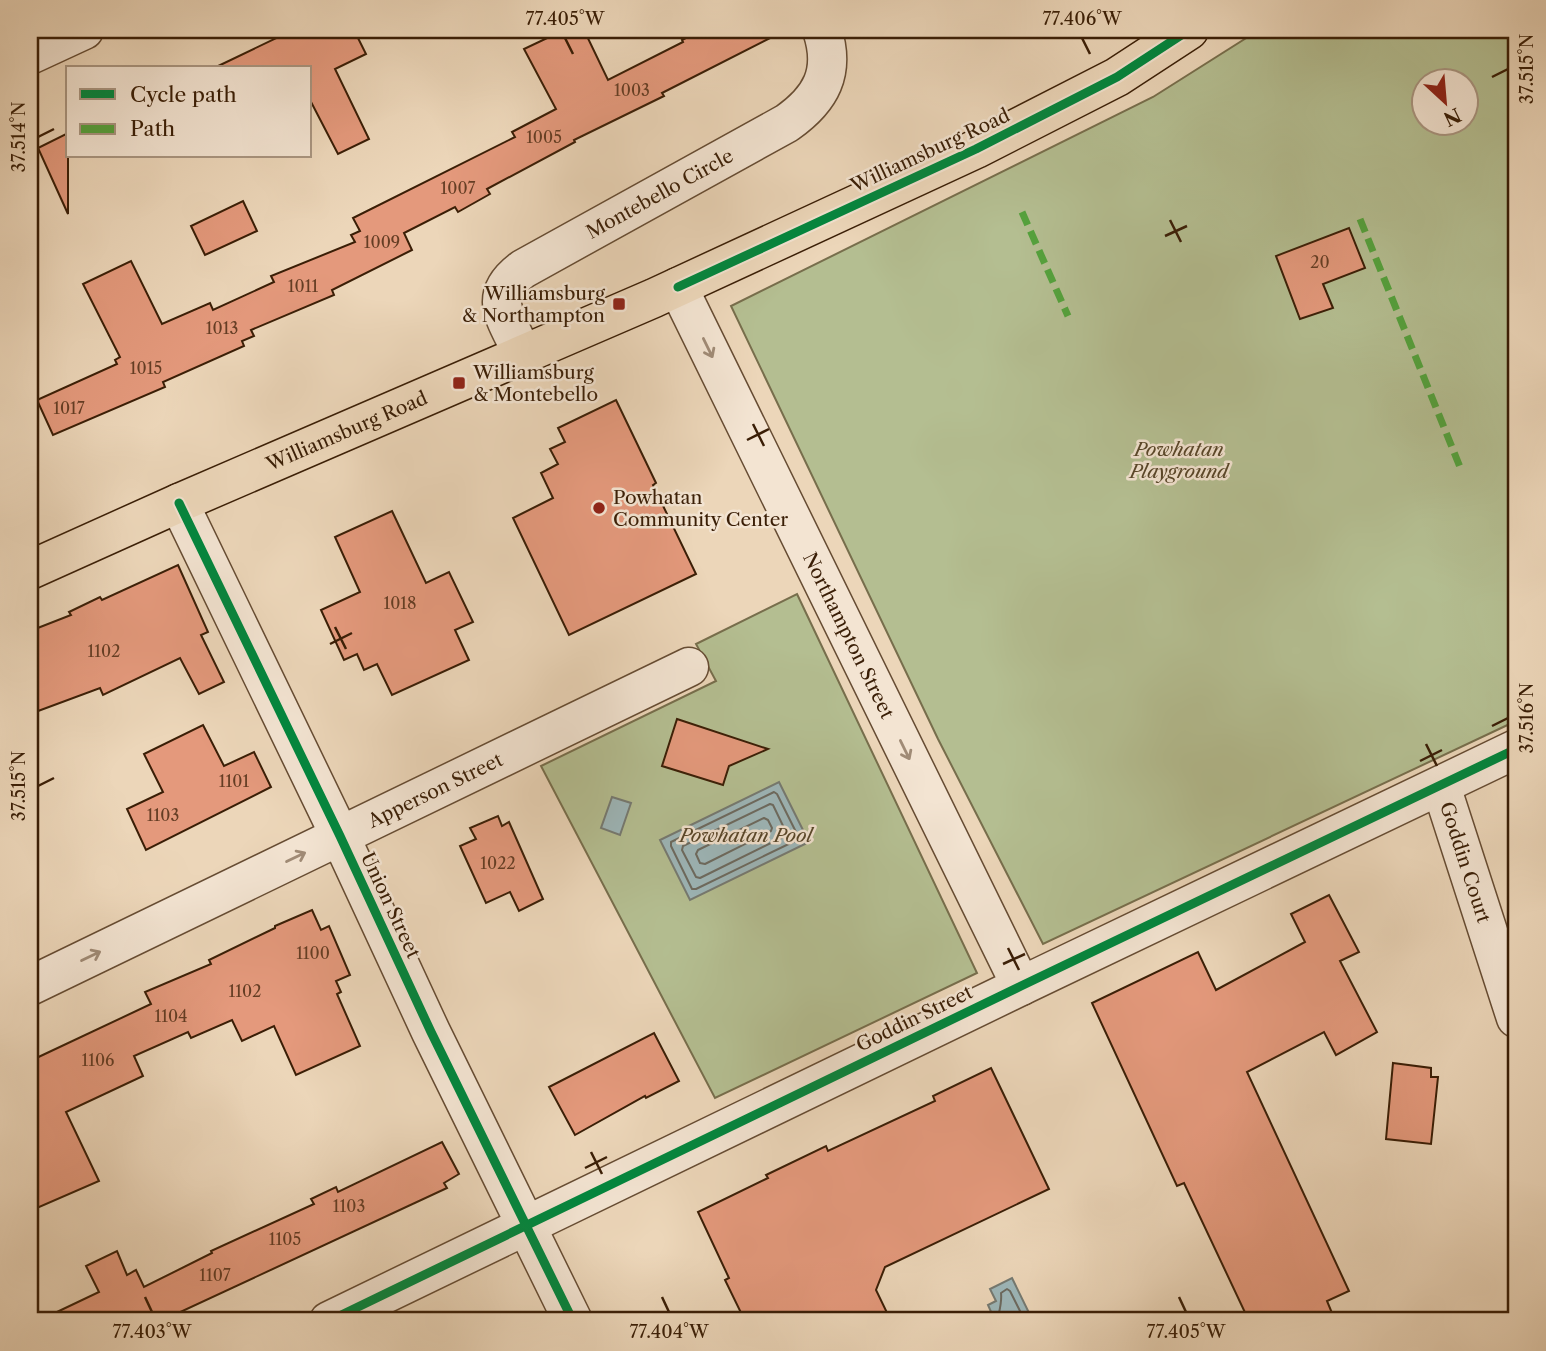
<svg xmlns="http://www.w3.org/2000/svg" width="1546" height="1351" viewBox="0 0 1546 1351" font-family="'Libre Caslon Text',serif">
	<rect width="100%" height="100%" fill="#ecd6b9"/>
	<filter id="stains"><feTurbulence type="fractalNoise" baseFrequency=".00286" numOctaves="4"/><feColorMatrix values="0 0 0 0 .2 0 0 0 0 .09 0 0 0 0 .02 0 0 0 .5 -.17"/></filter>
	<radialGradient id="worn" r=".72"><stop offset=".6" stop-color="#630" stop-opacity="0"/><stop offset="1" stop-color="#630" stop-opacity=".3"/></radialGradient>
	<g fill="#b4be91" stroke="#776e4c" stroke-width="2" fill-rule="evenodd">
		<path d="M1259,30H1516V721L1043,944L938,739L731,306L1153,97ZM1424,80H1466V122H1424Z"/>
		<path d="M797,594L977,973L715,1098L541,766L716,681L696,644Z"/>
	</g>
	<g fill="#9db7ba" stroke="#757a72" stroke-width="2">
		<path d="M779,782L809,842L690,900L660,840Z"/>
		<path d="M612,797L631,803L620,835L601,828Z"/>
		<path d="M1012,1278L1033,1321H978L992,1314L988,1305L996,1301L990,1289Z"/>
	</g>
	<g fill="none" stroke-linecap="round" stroke-linejoin="round">
		<g stroke="#6c6a60" stroke-width="2">
			<path d="M774,792L777,794L798,836L797,840L696,889H692L671,846V842Z"/>
			<path d="M770,804L773,805L786,832L785,836L700,878L696,877L682,850L683,846Z"/>
			<path d="M764,818L768,820L772,828L771,831L705,864L700,863L696,854L698,850Z"/>
			<path d="M994,1321L998,1317C1000,1308 1002,1302 1001,1293L1007,1289L1010,1291L1025,1321"/>
		</g>
	</g>
	<g fill="#e4997c" stroke="#3a1e06" stroke-width="2">
		<path d="M293,30H354L366,54L335,69L369,139L338,154L310,100V68H214Z"/>
		<path d="M564,30H584L608,80L683,42L682,40L701,30H786L662,93L664,96L574,140L575,142L487,189L490,194L458,212L455,207L404,233L412,250L332,290L334,295L251,330L254,336L242,341L244,346L163,382L165,387L53,435L37,400L117,364L115,360L120,357L83,284L131,261L162,324L210,303L213,310L274,282L271,276L355,242L351,235L360,231L353,218L515,137L512,132L556,109L524,49Z"/>
		<path d="M68,133V214L38,148Z"/>
		<path d="M243,201L257,231L205,255L191,226Z"/>
		<path d="M1349,228L1365,268L1323,284L1333,308L1300,319L1276,256Z"/>
		<path d="M616,400L656,483L653,485L696,574L569,635L513,518L553,498L541,473L558,464L550,449L565,442L558,428Z"/>
		<path d="M392,511L426,583L449,572L473,622L455,630L469,660L392,695L377,664L364,670L357,654L344,660L321,610L360,592L335,537Z"/>
		<path d="M178,565L208,632L201,635L224,682L199,694L180,658L103,695L100,688L30,714V631L71,615L69,612L100,597L102,600Z"/>
		<path d="M677,719L768,749L729,766L723,785L662,766Z"/>
		<path d="M203,725L224,766L254,752L271,787L146,850L127,809L163,792L144,754Z"/>
		<path d="M498,816L502,826L509,822L543,899L519,911L510,892L486,903L460,846L476,839L470,828Z"/>
		<path d="M1329,895L1359,952L1340,961L1377,1032L1336,1055L1324,1032L1247,1072L1349,1291L1327,1301L1332,1313L1315,1321H1249L1184,1183L1177,1186L1092,1003L1198,952L1216,990L1305,942L1291,914Z"/>
		<path d="M312,910L321,930L329,926L350,975L336,981L341,992L337,994L360,1046L296,1075L274,1026L242,1041L232,1020L191,1038L188,1032L134,1056L143,1076L66,1112L99,1181L30,1211V1061L151,1004L145,992L211,964L209,960L275,928V926Z"/>
		<path d="M654,1033L679,1081L646,1098L645,1096L575,1135L549,1087Z"/>
		<path d="M1393,1063L1431,1068V1077H1438L1431,1144L1386,1139Z"/>
		<path d="M991,1068L1049,1189L885,1267L876,1290L891,1321H745L725,1280L729,1278L698,1212L768,1178L766,1175L826,1146L828,1151L935,1101L933,1096Z"/>
		<path d="M442,1142L459,1174L444,1183L447,1188L161,1321H38L99,1292L86,1266L117,1251L127,1275L136,1270L144,1287L212,1253L211,1251L314,1204L311,1199L336,1187L338,1192Z"/>
	</g>
	<g fill="none" stroke-linecap="round" stroke-linejoin="round">
		<g stroke="#664c33" stroke-width="41">
			<g id="street">
				<path d="M30,55L84,30"/>
				<path id="s1" d="M678,287L1021,986"/>
				<path id="s2" d="M523,355C507,319 485,297 523,269L787,123C821,99 836,72 822,30"/>
				<path d="M179,503L340,836L431,1032L573,1321"/>
				<path id="s3" d="M1441,786L1516,1018"/>
				<path id="s4" d="M30,986L689,667"/>
				<path d="M329,1321L1021,986L1516,749"/>
			</g>
		</g>
		<g stroke="#3a1e06" stroke-width="41">
			<g id="primary">
				<path id="s5" d="M30,570L179,503L654,298L976,149L1117,77L1189,30"/>
			</g>
		</g>
		<use href="#street" stroke="#f3e4d2" stroke-width="38"/>
		<use href="#primary" stroke="#ecd6b9" stroke-width="38"/>
		<g stroke="#54a23d" stroke-width="7" stroke-dasharray="14 7" stroke-linecap="butt">
			<path d="M1022,212L1068,316"/>
			<path d="M1360,219L1462,472"/>
		</g>
		<g stroke="#f3e4d2" stroke-width="13">
			<g id="cycleway">
				<path d="M678,287L976,149L1117,77L1189,30"/>
				<path d="M179,503L340,836L431,1032L573,1321"/>
				<path d="M329,1321L1021,986L1516,749"/>
			</g>
		</g>
		<use href="#cycleway" stroke="#00873e" stroke-width="9"/>
	</g>
	<defs><path id="oneway-shaft" d="M-6 0H5M1.5-3L5.5 0L1.5 3" fill="none" stroke-width="1.6" stroke-linecap="round" stroke-linejoin="round" transform="scale(1.75)"/></defs>
	<g stroke="#a08b76">
		<use href="#oneway-shaft" transform="translate(708 348) rotate(64)"/>
		<use href="#oneway-shaft" transform="translate(905 750) rotate(64)"/>
		<use href="#oneway-shaft" transform="translate(296 857) rotate(-26)"/>
		<use href="#oneway-shaft" transform="translate(91 956) rotate(-26)"/>
	</g>
	<path fill="none" stroke="#3a1e06" stroke-width="2.5" d="M565,38L573,54M1082,38L1090,54M1492,77L1508,69M38,137L54,129M1170,220L1181,242M1165,236L1187,226M753,424L764,446M747,440L769,429M335,627L346,649M330,644L352,633M1492,726L1508,718M1426,744L1437,766M1420,761L1442,750M38,786L54,778M1008,948L1019,970M1003,964L1025,954M591,1152L602,1174M585,1168L607,1157M145,1297L152,1312M662,1297L669,1312M1179,1297L1186,1312"/>
	<g fill="#8f2418" stroke="#f3e4d2" stroke-width="2.5">
		<rect x="612" y="297" width="14" height="14" rx="3.5"/>
		<rect x="452" y="376" width="14" height="14" rx="3.5"/>
		<circle cx="599" cy="508" r="7"/>
	</g>
	<g text-anchor="middle" stroke-width="5" stroke-linejoin="round" paint-order="stroke">
		<g font-size="16" fill="#643d24">
			<text x="632" y="96">1003</text>
			<text x="544" y="143">1005</text>
			<text x="458" y="194">1007</text>
			<text x="382" y="248">1009</text>
			<text x="1320" y="268">20</text>
			<text x="303" y="292">1011</text>
			<text x="222" y="334">1013</text>
			<text x="146" y="374">1015</text>
			<text x="69" y="414">1017</text>
			<text x="400" y="609">1018</text>
			<text x="104" y="657">1102</text>
			<text x="234" y="787">1101</text>
			<text x="163" y="821">1103</text>
			<text x="498" y="869">1022</text>
			<text x="313" y="959">1100</text>
			<text x="245" y="997">1102</text>
			<text x="171" y="1022">1104</text>
			<text x="98" y="1066">1106</text>
			<text x="349" y="1212">1103</text>
			<text x="285" y="1245">1105</text>
			<text x="215" y="1281">1107</text>
		</g>
		<g font-size="19" fill="#3a1e06" stroke="#f3e4d2">
			<text transform="translate(930 150) rotate(-25)" y="7">Williamsburg Road</text>
			<text dy="7" stroke="none"><textPath href="#s2" startOffset="254">Montebello Circle</textPath></text>
			<text dy="7" stroke="none"><textPath href="#s5" startOffset="346">Williamsburg Road</textPath></text>
			<text dy="7" stroke="none"><textPath href="#s1" startOffset="388">Northampton Street</textPath></text>
			<text dy="7" stroke="none"><textPath href="#s4" startOffset="450">Apperson Street</textPath></text>
			<text dy="7" stroke="none"><textPath href="#s3" startOffset="80">Goddin Court</textPath></text>
			<text transform="translate(391 905) rotate(65)" y="7">Union Street</text>
			<text transform="translate(914 1018) rotate(-26)" y="7">Goddin Street</text>
		</g>
		<g font-size="19" fill="#3a1e06" stroke="#f3e4d2" text-anchor="start">
			<text x="605" y="300" text-anchor="end">Williamsburg<tspan x="605" dy="22">&amp; Northampton</tspan></text>
			<text x="473" y="379">Williamsburg<tspan x="473" dy="22">&amp; Montebello</tspan></text>
			<text x="613" y="504">Powhatan<tspan x="613" dy="22">Community Center</tspan></text>
		</g>
		<g font-size="19" font-style="italic" fill="#584629" stroke="#f3e4d2">
			<text x="1179" y="456">Powhatan<tspan x="1179" dy="22">Playground</tspan></text>
			<text x="746" y="842">Powhatan Pool</text>
		</g>
	</g>
	<rect width="1546" height="1351" fill="none" stroke="#ecd6b9" stroke-width="77"/>
	<rect x="66" y="66" width="245" height="91" fill="#f3e4d2" stroke="#a99580" stroke-width="2"/>
	<rect x="80" y="89" width="35" height="10" fill="#00873e" stroke="#a99580" stroke-width="2"/>
	<text x="130" y="102" font-size="21" fill="#3a1e06">Cycle path</text>
	<rect x="80" y="124" width="35" height="10" fill="#54a23d" stroke="#a99580" stroke-width="2"/>
	<text x="130" y="136" font-size="21" fill="#3a1e06">Path</text>
	<g transform="translate(1445 102) rotate(154)"><circle r="33" fill="#f3e4d2" stroke="#a99580" stroke-width="2"/>
	<path d="M0-5L12 26L0 18L-12 26Z" fill="#8f2418"/>
	<text y="-10" font-size="19" font-weight="bold" text-anchor="middle" fill="#3a1e06">N</text>
	</g>
	<rect x="38" y="38" width="1470" height="1274" fill="none" stroke="#3a1e06" stroke-width="2.5"/>
	<g font-size="18" text-anchor="middle" fill="#3a1e06">
		<text x="565" y="25">77.405°W</text>
		<text x="1082" y="25">77.406°W</text>
		<text transform="translate(1527 69) rotate(-90)" y="6">37.515°N</text>
		<text transform="translate(19 137) rotate(-90)" y="6">37.514°N</text>
		<text transform="translate(1527 718) rotate(-90)" y="6">37.516°N</text>
		<text transform="translate(19 786) rotate(-90)" y="6">37.515°N</text>
		<text x="152" y="1338">77.403°W</text>
		<text x="669" y="1338">77.404°W</text>
		<text x="1186" y="1338">77.405°W</text>
	</g>
	<rect width="100%" height="100%" filter="url(#stains)"/>
	<rect width="100%" height="100%" fill="url(#worn)"/>
</svg>
